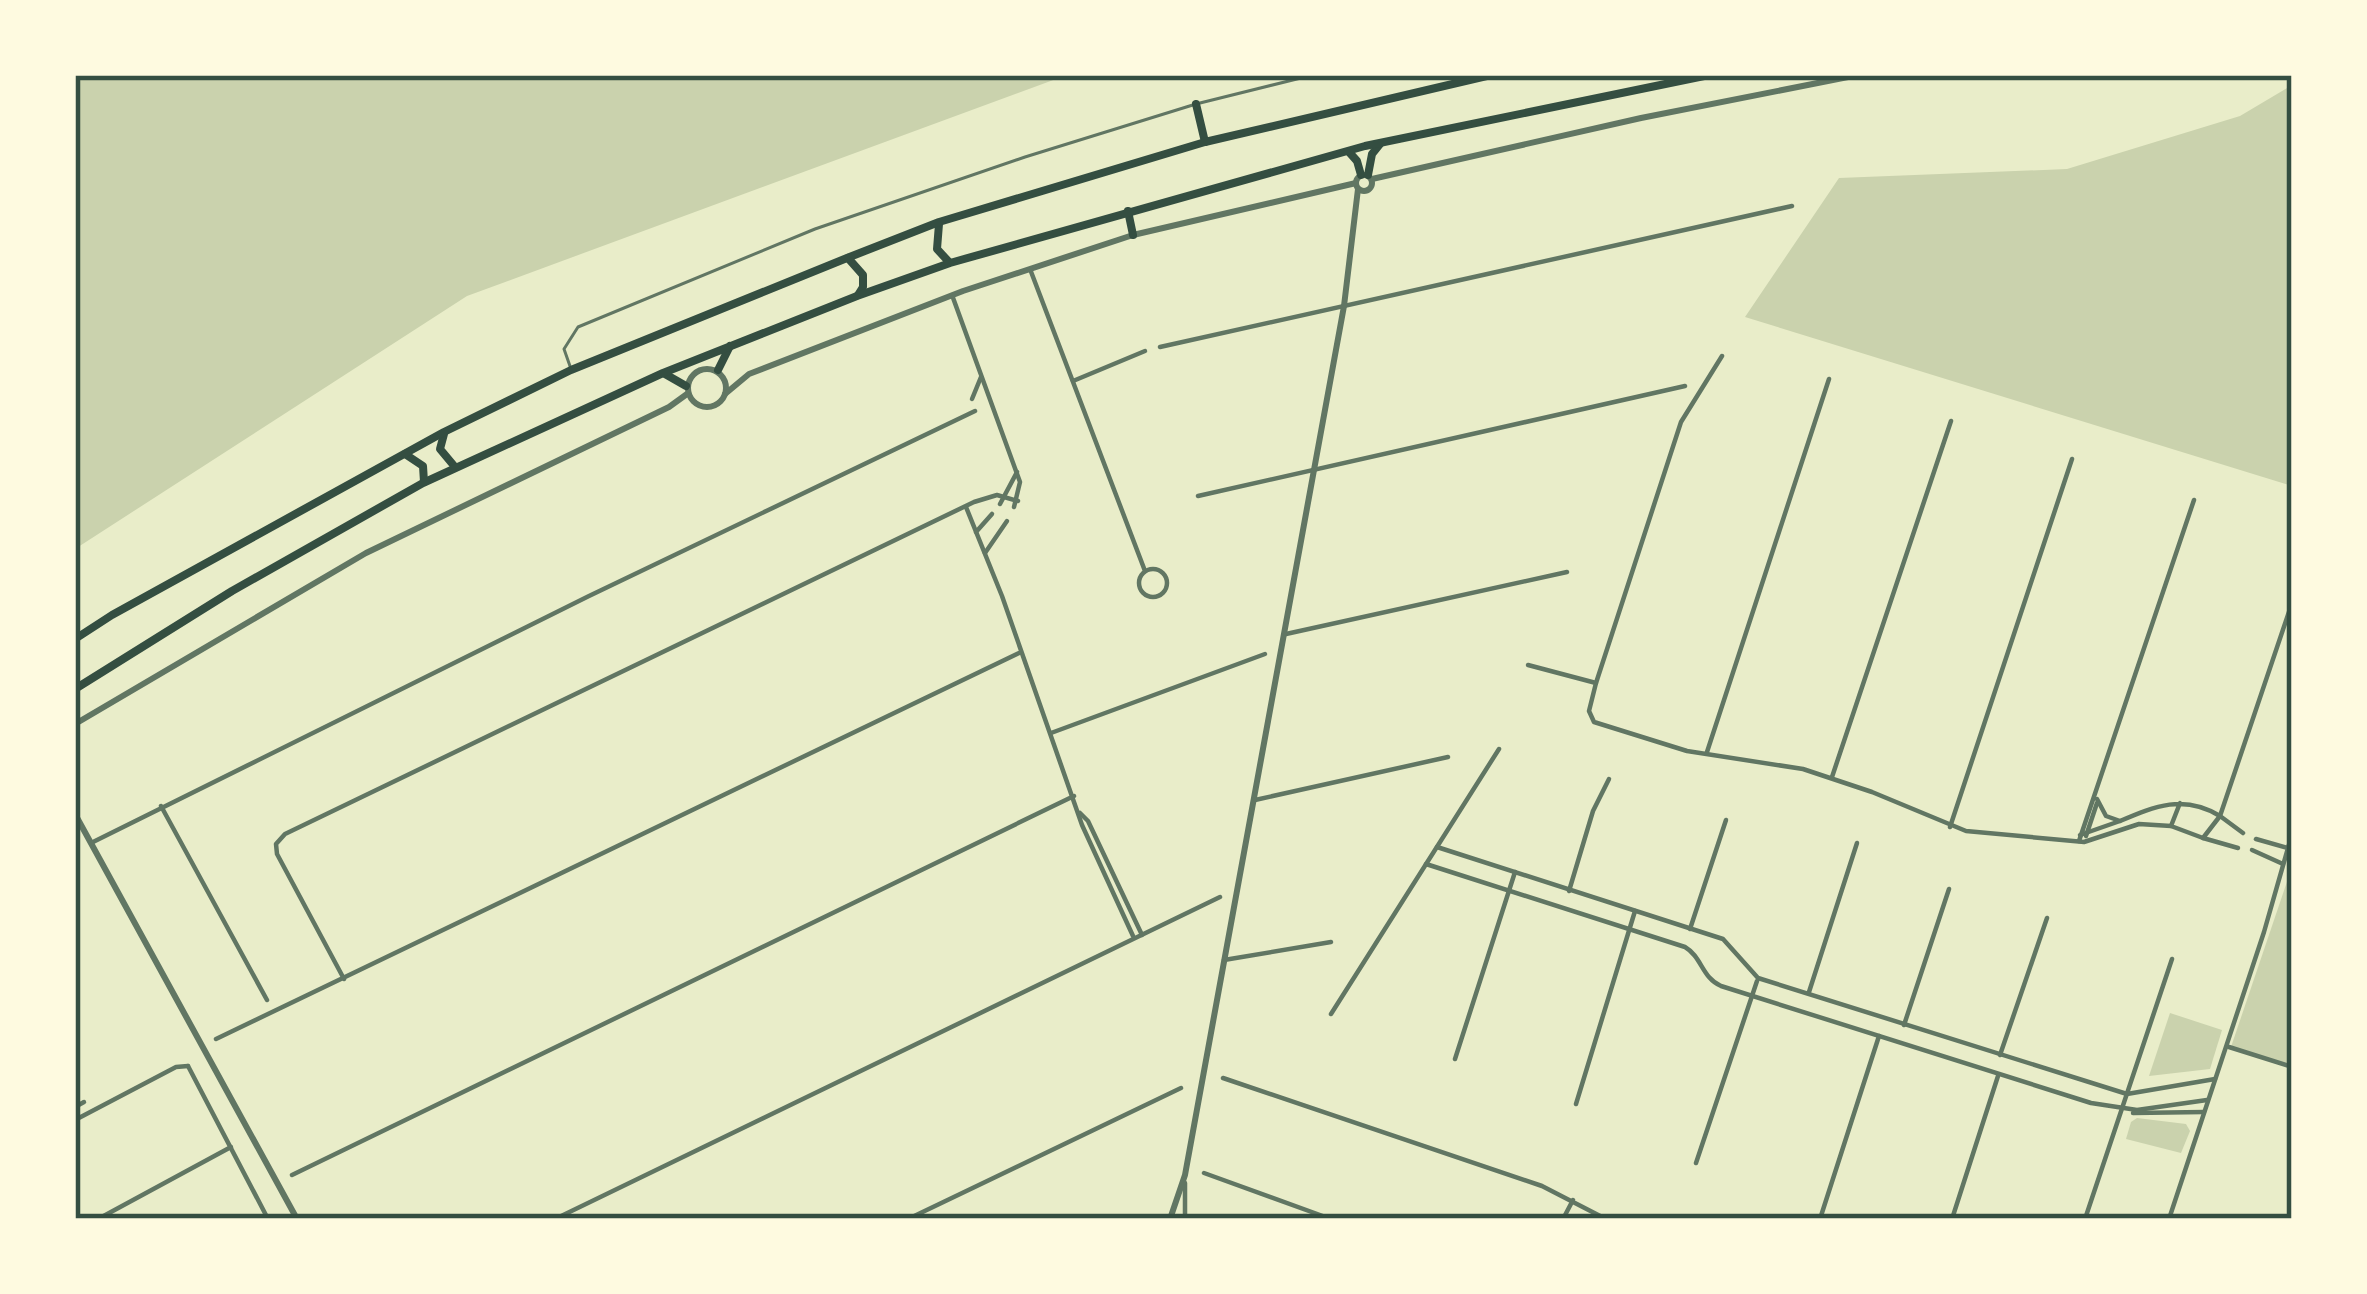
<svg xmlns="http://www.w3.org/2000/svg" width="2367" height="1294" viewBox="0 0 2367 1294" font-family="'Exo 2',sans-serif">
	<rect width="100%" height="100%" fill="#e9edc9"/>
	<g fill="#cad2ad">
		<path d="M75,75H1067L467,296L75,549Z"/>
		<path d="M2292,85V486L1745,317L1839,178L2067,169L2240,116Z"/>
		<path d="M2292,867V1066L2231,1047Z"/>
		<path d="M2170,1013L2222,1030L2210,1069L2149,1076Z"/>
		<path d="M2137,1118L2186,1124L2190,1131L2181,1153L2126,1139L2131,1122Z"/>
	</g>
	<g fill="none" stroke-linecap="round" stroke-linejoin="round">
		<path stroke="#617663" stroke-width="3" d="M571,369L564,349L578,327L815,229L1025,157L1196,104L1313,75"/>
		<g stroke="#617663" stroke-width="4.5">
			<path d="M1030,269L1145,571"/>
			<path d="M952,295L1020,482L1014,507"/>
			<path d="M1160,347L1792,206"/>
			<path d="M1722,356L1681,422L1596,683L1589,711L1594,722L1687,751L1803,769L1872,792L1966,831L2084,842L2139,824L2171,826"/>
			<path d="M1073,381L1145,351"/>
			<path d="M972,399L981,377"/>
			<path d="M1198,496L1685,386"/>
			<path d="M1000,504L1017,472"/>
			<path d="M966,507L1002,596L1082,825L1133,936"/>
			<path d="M976,532L992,514"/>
			<path d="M985,553L1007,521"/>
			<circle cx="1153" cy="583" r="14"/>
			<path d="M1286,634L1567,572"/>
			<path d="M1528,665L1596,683"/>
			<path d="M1051,733L1265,654"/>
			<path d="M1707,752L1829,379"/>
			<path d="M1832,777L1951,421"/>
			<path d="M2097,799L2106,816L2120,821C2155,806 2184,794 2220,816L2203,838L2171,826L2180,803"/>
			<path d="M1255,800L1448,757"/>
			<path d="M161,806L267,1000"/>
			<path d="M1080,813L1088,821L1142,935"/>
			<path d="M1950,827L2072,459"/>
			<path d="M2243,833L2220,816L2292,603"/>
			<path d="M2080,835L2120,821"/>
			<path d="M2086,836L2097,803"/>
			<path d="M2203,838L2238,848"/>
			<path d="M2256,839L2288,848"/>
			<path d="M2079,841L2194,500"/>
			<path d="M91,843L589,596L975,411"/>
			<path d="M1437,847L1723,939L1758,978L2127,1094L2215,1079"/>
			<path d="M2252,850L2283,864"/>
			<path d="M1426,864L1685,947C1702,957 1702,978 1721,986L2091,1103L2137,1110L2207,1100"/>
			<path d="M1569,891L1593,811L1609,779"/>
			<path d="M1690,929L1726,820"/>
			<path d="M1224,960L1331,942"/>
			<path d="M344,979L277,854L276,844L285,834L974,502L997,495L1018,501"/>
			<path d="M1809,992L1857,843"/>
			<path d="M1331,1014L1499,749"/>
			<path d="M1904,1025L1949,889"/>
			<path d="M216,1039L1019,653"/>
			<path d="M2229,1047L2292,1067"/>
			<path d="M2000,1055L2047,918"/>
			<path d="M1455,1059L1515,872"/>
			<path d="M188,1066L268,1219"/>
			<path d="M1223,1078L1542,1186L1606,1219"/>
			<path d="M1576,1104L1635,911"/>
			<path d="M75,1107L84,1102"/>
			<path d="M2133,1113L2204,1112"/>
			<path d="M75,1120L176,1067L188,1066"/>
			<path d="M1696,1163L1757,981"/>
			<path d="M1204,1173L1331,1219"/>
			<path d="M292,1175L1074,796"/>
			<path d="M98,1219L231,1147"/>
			<path d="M555,1219L1220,897"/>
			<path d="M908,1219L1181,1088"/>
			<path d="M1185,1219V1183"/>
			<path d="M1563,1219L1573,1200"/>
			<path d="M1820,1219L1879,1036"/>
			<path d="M1952,1219L1998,1076"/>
			<path d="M2085,1219L2172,959"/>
			<path d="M2169,1219L2264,932L2292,834"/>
		</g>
		<g stroke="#617663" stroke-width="6">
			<circle cx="1364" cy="183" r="8"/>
			<path d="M1372,179L1641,118L1858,75"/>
			<circle cx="707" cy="388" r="19"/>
			<path d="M725,394L749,374L963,291L1133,235L1356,183"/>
			<path d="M75,724L366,553L669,407L687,394"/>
			<path d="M75,814L297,1219"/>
			<path d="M1170,1219L1185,1175L1344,306L1358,189"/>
		</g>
		<g stroke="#344e41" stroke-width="8">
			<path d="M1196,104L1205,142"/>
			<path d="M1349,152L1357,161L1361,175"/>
			<path d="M1368,175L1372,154L1380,144"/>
			<path d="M1128,211L1133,235"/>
			<path d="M939,224L937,249L949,262"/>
			<path d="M848,258L863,275V287L858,295"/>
			<path d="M718,370L730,346"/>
			<path d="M665,374L686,386"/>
			<path d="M444,434L440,449L455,467"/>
			<path d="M405,454L423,466L424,482"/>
			<path d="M75,639L112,615L444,432L571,370L847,258L939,222L1205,142L1491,75"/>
			<path d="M75,689L232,591L423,483L663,373L857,296L950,263L1365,146L1709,75"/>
		</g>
	</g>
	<rect width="2367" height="1294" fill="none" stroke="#fefae0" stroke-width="156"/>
	<rect x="78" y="78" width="2211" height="1138" fill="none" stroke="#344e41" stroke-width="4.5"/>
</svg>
